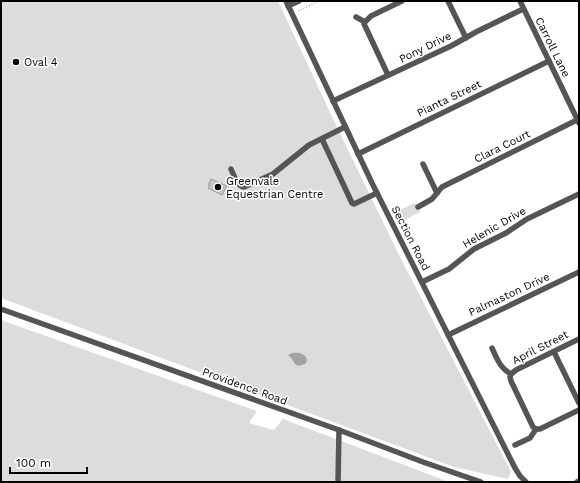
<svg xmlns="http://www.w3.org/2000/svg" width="580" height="483" viewBox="0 0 580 483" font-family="'Work Sans',sans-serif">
	<rect width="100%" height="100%" fill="#fff"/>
	<g fill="#dcdcdc">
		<path d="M1,1H278L335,123L400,257L511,472L508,479L454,467L1,298Z"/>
		<path d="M415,203L420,212L405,220L402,224L396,220L395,212Z"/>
		<path d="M1,320L257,411L249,423L274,430L283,419L449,482H1Z"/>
	</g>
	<path fill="#a3a3a3" d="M292,353C299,352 306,353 307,361L305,364L298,366L295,364L292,359L288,355Z"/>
	<path fill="#c4c4c4" stroke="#999" d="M211,179L227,186L222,195L208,188L210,186L208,185Z"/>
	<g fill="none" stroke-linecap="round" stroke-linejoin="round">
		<path stroke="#777" stroke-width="1" stroke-dasharray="1 2" stroke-linecap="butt" d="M298,11L319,1"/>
		<g stroke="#555" stroke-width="5.5">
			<path d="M286,1L372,183L515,468L520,476L526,482"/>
			<path d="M448,1L466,38"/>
			<path d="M520,1L579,123"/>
			<path d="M288,6L299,1"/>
			<path d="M356,17L365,22"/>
			<path d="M388,75L366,28L364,24L365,22L371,16L402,1"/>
			<path d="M333,101L451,46L476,32L523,9"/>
			<path d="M322,139L352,203L354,204L377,193"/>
			<path d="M358,154L549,61"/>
			<path d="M423,164L437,193"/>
			<path d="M231,169C234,176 237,186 244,187L273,174L309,145L345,127"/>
			<path d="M418,207L432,199L442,187L577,120"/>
			<path d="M422,282L449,269L474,249L506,233L527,219L579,194"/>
			<path d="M1,309L339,430L423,462L481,482"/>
			<path d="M448,335L579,272"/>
			<path d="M492,348C497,359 500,368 511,374"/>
			<path d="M554,352L579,403"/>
			<path d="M511,374L510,377L511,381L533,427L536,429H540L579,410"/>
			<path d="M511,374L516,370L579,339"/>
			<path d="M515,445L530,438L536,429"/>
			<path d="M338,482L339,430"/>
			<path d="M577,482L579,481"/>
		</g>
	</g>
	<g fill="#000" stroke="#fff" stroke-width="1.5">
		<circle cx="16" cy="62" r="4"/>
		<circle cx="218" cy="187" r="4"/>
	</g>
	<g text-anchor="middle" stroke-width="3" stroke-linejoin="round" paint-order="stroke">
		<g font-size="11" fill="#000" stroke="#fff">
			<text transform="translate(425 47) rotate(-26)" y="4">Pony Drive</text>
			<text transform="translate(553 47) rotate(64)" y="4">Carroll Lane</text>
			<text transform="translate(449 98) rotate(-26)" y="4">Pianta Street</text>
			<text transform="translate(502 146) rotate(-26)" y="4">Clara Court</text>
			<text transform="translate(494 227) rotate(-30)" y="4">Helenic Drive</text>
			<text transform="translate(411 238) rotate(63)" y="4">Section Road</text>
			<text transform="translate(509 294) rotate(-25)" y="4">Palmaston Drive</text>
			<text transform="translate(540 347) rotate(-27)" y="4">April Street</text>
			<text transform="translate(245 386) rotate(20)" y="4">Providence Road</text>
		</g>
		<g font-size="11" fill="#000" stroke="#fff" text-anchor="start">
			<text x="24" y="66">Oval 4</text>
			<text x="226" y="185">Greenvale<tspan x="226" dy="13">Equestrian Centre</tspan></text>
		</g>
	</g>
	<rect width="580" height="483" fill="none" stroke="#000000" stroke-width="4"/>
	<path d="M10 467v6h77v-6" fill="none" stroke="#000000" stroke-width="2"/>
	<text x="16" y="467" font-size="12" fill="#000000" stroke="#ffffff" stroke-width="3" paint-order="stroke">100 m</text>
</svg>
